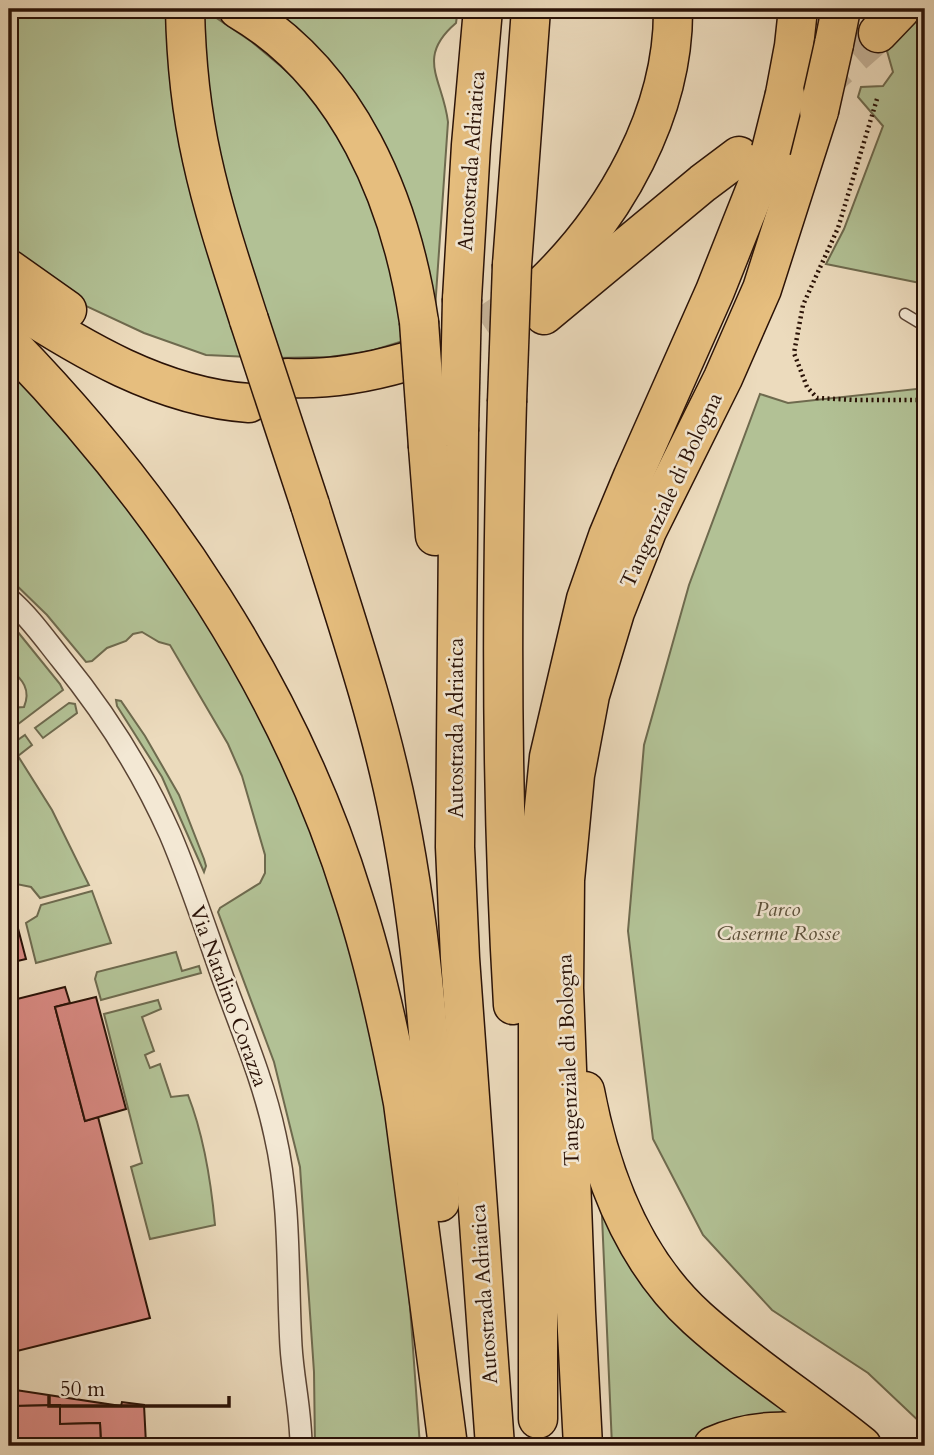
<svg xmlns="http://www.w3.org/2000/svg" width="934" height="1455" viewBox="0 0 934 1455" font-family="Cardo,serif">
	<rect width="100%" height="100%" fill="#ecdbbd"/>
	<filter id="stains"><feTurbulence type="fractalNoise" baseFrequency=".00286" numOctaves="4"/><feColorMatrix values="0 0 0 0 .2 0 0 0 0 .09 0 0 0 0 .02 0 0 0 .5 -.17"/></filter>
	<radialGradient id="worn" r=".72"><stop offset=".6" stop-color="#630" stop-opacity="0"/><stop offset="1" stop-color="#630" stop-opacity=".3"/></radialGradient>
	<g fill="#b2c195" stroke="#6e6a4e" stroke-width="2">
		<path d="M9,9H203L252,42L302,84L341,133L380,216L396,288L403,341L371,351L330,357L276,358L206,355L144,333L88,307L9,253Z"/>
		<path d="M266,9H458L456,23C415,58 443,79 448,122L435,309L425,280Z"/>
		<path d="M924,9H925V284L826,264L844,229L883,126L858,97L861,87L883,86L893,72L887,51Z"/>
		<path d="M9,362L154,534L282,750L361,975L403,1209L420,1446H315L314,1372L300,1167L274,1062L218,912L220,908L260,883L265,873V855L242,776L228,744L170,645L159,642L142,632L133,634L126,641L107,648L92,661L86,662L47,615L9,578Z"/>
		<path d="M925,388V1427L868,1373L772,1310L703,1235L653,1139L628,931L644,745L689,585L760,394L788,403Z"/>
		<path d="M9,621L60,684L63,690L9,731V708L24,707C31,690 23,679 9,669Z"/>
		<path d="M116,700L121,701L145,736L179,795L204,859L206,866L204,872L162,777L117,706Z"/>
		<path d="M69,703L75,704L77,713L43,738L35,728Z"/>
		<path d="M25,735L32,745L18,756L52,810L89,885L40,898L31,887L16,884L9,857V746Z"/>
		<path d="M92,891L111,943L36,963L26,923L37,916L41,905Z"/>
		<path d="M176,952L182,971L199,966L201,973L101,1000L95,979L97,972Z"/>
		<path d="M158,1000L161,1009L142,1017L154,1051L145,1055L150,1068L160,1064L171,1097L188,1095C204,1136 211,1181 215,1225L150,1239L131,1167L142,1163L104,1014Z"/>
		<path d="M601,1193L807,1416L695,1446H612Z"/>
	</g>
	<g fill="#d88982" stroke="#2a1207" stroke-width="2">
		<path d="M9,894L26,959L9,963Z"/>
		<path d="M65,987L70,1003L55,1007L85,1121L98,1117L150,1318L9,1353V1001Z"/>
		<path d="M96,997L126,1109L85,1121L55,1007Z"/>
		<path d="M9,1389L121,1406L122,1402L144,1405L146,1444L101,1445L100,1423L60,1424V1405L15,1406L16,1446H9Z"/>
		<path d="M60,1405V1424L100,1423L101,1445L146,1444V1446H16L15,1406Z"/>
		<path d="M234,1442V1446H146V1444Z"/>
	</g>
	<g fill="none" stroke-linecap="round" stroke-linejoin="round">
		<g stroke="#c5b399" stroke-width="38" stroke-dasharray="38 19" stroke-linecap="butt">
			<path d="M811,92L878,33"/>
			<path d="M434,353L469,336L532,294"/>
		</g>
		<g stroke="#5a4434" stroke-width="13">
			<path id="lane" d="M905,314L925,326"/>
		</g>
		<g stroke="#5a4434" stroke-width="24">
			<path id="street" d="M9,599C29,616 45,639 61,659C105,713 142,771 170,834C191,883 207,934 225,984C243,1033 264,1083 275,1135C291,1204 287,1276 291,1346C293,1380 301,1412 301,1446"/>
		</g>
		<g stroke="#2a1207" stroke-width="41">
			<g id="highway">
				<path d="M185,9C186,59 191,110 202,159C214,214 232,267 249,320"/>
				<path d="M238,9C349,74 401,200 419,322"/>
				<path d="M878,33L901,9"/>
				<path d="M834,44L841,9"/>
				<path d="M785,94L794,46L798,9"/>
				<path d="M512,265L531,9"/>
				<path d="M9,269L67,310"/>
				<path d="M542,286C615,216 674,113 673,9"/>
				<path d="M462,299L471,145L483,9"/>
				<path d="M9,302C81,349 161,397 249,403"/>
				<path d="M544,315L703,183L739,156"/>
				<path d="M9,343C160,498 289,689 353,897C375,964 390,1034 403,1103L448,1446"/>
				<path d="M287,378C328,380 367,373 405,362"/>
				<path d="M507,402C501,603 501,804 513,1005"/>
				<path d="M459,431L455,847L460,958L495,1446"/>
				<path d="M428,447L435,536"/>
				<path d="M310,505C342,608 378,711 399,817C424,942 432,1074 440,1202"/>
				<path d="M585,1091C601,1175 632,1259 697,1318C749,1365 808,1402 862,1446"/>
				<path d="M538,1419V868L549,757L586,599L608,536L633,476L715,291L771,150"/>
				<path d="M583,1446L576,1312L564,988L565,880L575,775L590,695L615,612L647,531L723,378L762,289L819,111"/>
				<path d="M713,1446C757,1426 801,1430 848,1439"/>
			</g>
		</g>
		<path stroke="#2a1207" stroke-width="4.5" stroke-dasharray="2 3.5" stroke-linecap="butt" d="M877,99L838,228L803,305L794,353L807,387L817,398L856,400H925"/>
		<use href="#lane" stroke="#f3e8d4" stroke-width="10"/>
		<use href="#street" stroke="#f3e8d4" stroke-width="21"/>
		<use href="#highway" stroke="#e6be7e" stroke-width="38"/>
		<g stroke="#2a1207" stroke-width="41" stroke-linecap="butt">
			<g id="highway-bridge">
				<path d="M819,111L834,44"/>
				<path d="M771,150L785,94"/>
				<path d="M249,320L310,505"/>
				<path d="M419,322L428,447"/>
				<path d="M507,402L512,265"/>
				<path d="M459,431L462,299"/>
			</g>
		</g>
		<use href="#highway-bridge" stroke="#e6be7e" stroke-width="38"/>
	</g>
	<g text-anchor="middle" stroke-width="5" stroke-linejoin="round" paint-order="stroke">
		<g font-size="21" fill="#2a1207" stroke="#f3e8d4">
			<text transform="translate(471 161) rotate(-86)" y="7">Autostrada Adriatica</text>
			<text transform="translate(671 490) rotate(-65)" y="7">Tangenziale di Bologna</text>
			<text transform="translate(456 728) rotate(-90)" y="7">Autostrada Adriatica</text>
			<text transform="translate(229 996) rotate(70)" y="7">Via Natalino Corazza</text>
			<text transform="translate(568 1060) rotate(-92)" y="7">Tangenziale di Bologna</text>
			<text transform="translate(484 1294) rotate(-94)" y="7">Autostrada Adriatica</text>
		</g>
		<g font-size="21" font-style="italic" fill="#5a4f39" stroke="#f3e8d4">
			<text x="778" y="916">Parco<tspan x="778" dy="24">Caserme Rosse</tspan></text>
		</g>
	</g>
	<rect width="934" height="1455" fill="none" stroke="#ecdbbd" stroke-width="35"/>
	<rect x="10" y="10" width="913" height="1434" fill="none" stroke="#2a1207" stroke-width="3.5"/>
	<rect x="18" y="18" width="899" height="1420" fill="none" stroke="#2a1207" stroke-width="2"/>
	<path d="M49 1396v10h180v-10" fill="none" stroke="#2a1207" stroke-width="3.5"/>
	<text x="60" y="1396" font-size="21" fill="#2a1207" stroke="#f3e8d4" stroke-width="5" paint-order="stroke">50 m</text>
	<rect width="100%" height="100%" filter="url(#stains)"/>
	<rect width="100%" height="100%" fill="url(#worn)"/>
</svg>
